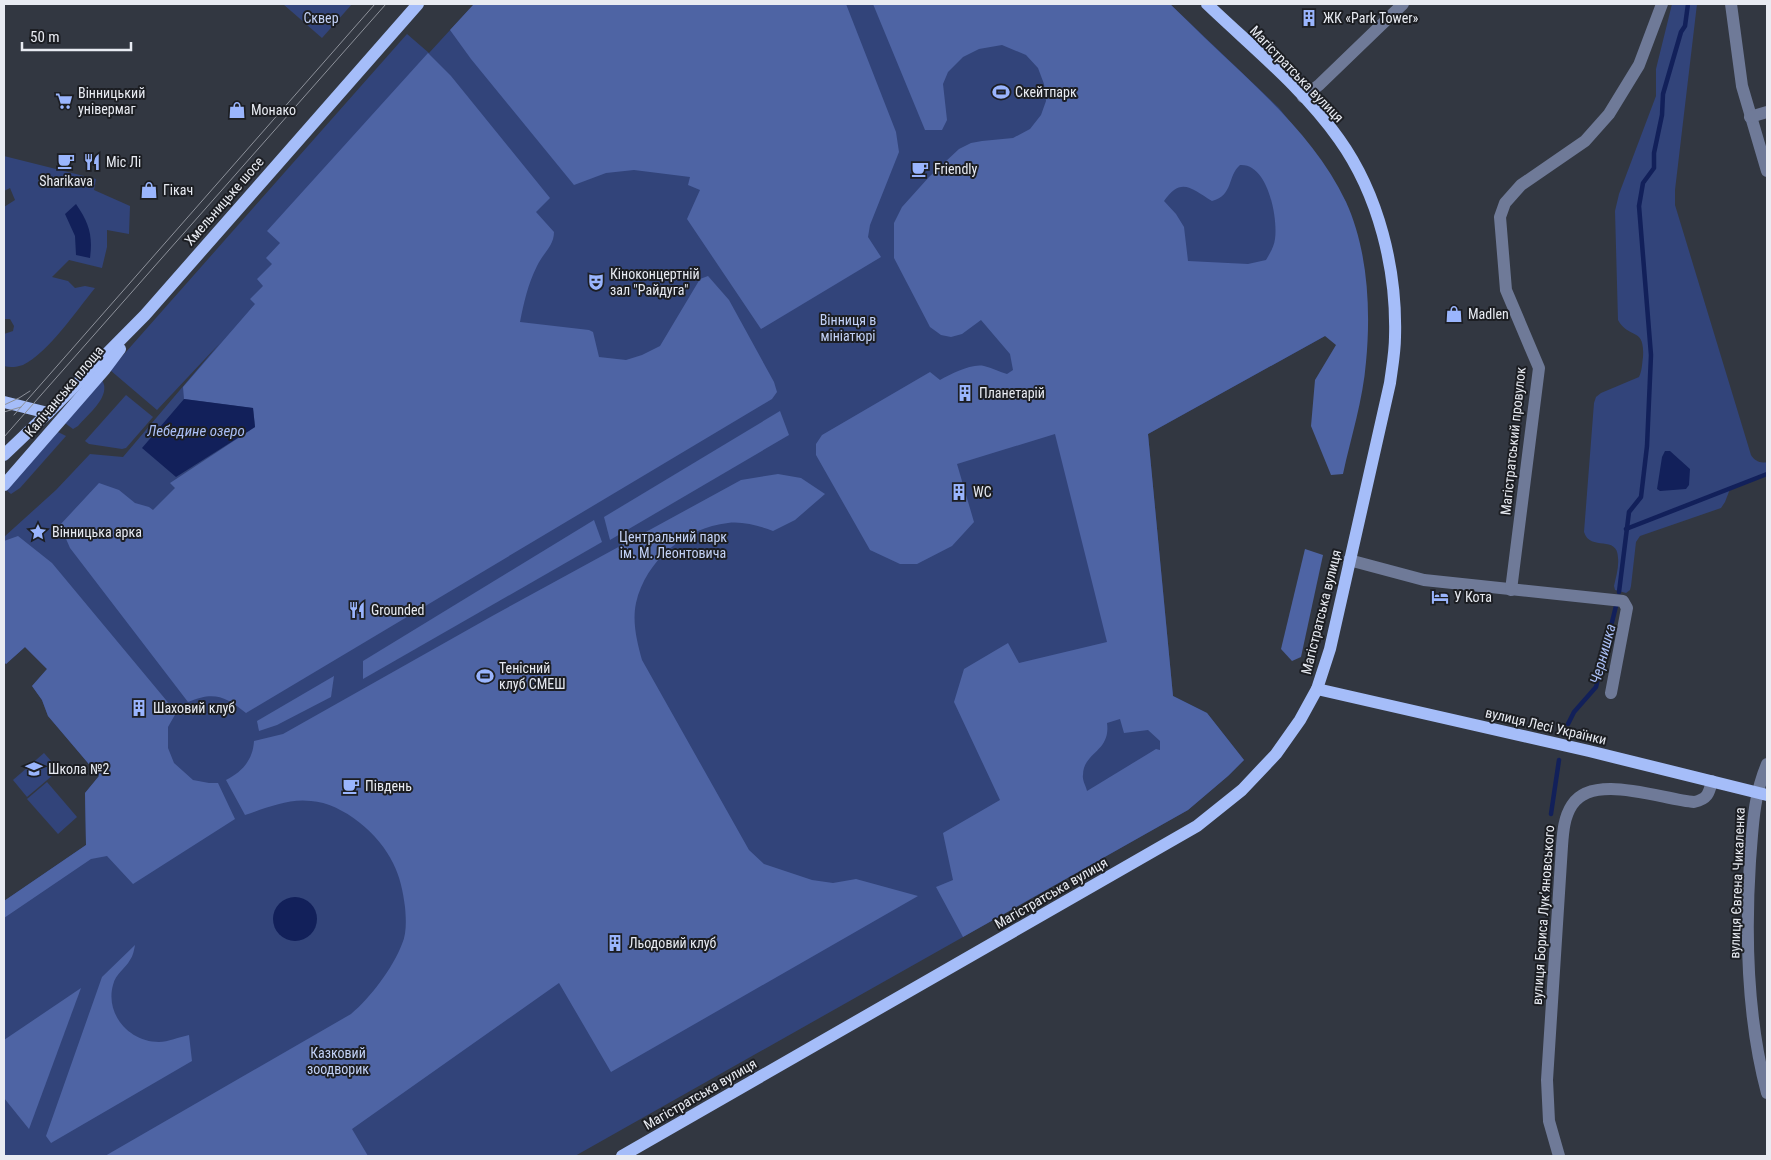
<svg xmlns="http://www.w3.org/2000/svg" width="1771" height="1160" viewBox="0 0 1771 1160" font-family="'Roboto Condensed',sans-serif">
	<rect width="100%" height="100%" fill="#323741"/>
	<g fill="#32447a">
		<path d="M283,4H352L322,38Z"/>
		<path d="M474,4H1170L1279,108L1318,157L1346,202L1362,255L1366,287L1325,336L1148,434L1173,696L1207,713L1244,760L1228,776L1188,810L575,1156H4V901L86,845L85,793L99,776L48,716L42,700L32,686L47,669L25,647L6,664L4,662V537L56,490L90,454L123,457L219,344L157,410L110,370L407,34L429,53Z"/>
		<path d="M1672,4H1697L1675,190V205L1751,455C1754,460 1760,464 1767,462V475L1730,489L1725,502L1721,508L1640,536L1636,542L1631,586L1630,590L1626,593L1615,590L1614,586C1616,577 1619,567 1618,558C1618,534 1590,552 1584,532L1594,403L1596,397L1601,393L1639,377C1642,371 1642,364 1643,357C1645,326 1629,340 1618,320L1615,211L1619,194L1656,96V69Z"/>
		<path d="M4,156L96,179L94,190L130,206L129,234L107,230V247L102,268L69,260L52,277L68,281L75,288L85,286L95,288C76,311 49,352 23,365C17,367 10,368 4,366V334L13,331L14,326L10,319H4V207L15,200L10,188L4,191Z"/>
		<path d="M102,380C112,396 88,414 78,426L73,429L65,423Z"/>
		<path d="M126,395L153,417L126,448L122,449L89,444L85,441Z"/>
		<path d="M58,432L66,436L20,488L11,494L6,490Z"/>
		<path d="M44,753L59,770L27,797L13,780Z"/>
		<path d="M47,782L77,817L58,834L27,799Z"/>
	</g>
	<g fill="#4e64a4" fill-rule="evenodd">
		<path d="M474,4H846L896,132L899,152L870,225L868,237L881,257L761,329L687,219L700,190L688,185L690,177L634,170L606,173L574,185L471,59L450,30Z"/>
		<path d="M873,4H1170C1194,27 1217,50 1241,72C1281,110 1322,151 1346,202C1368,250 1371,310 1366,362C1363,400 1351,437 1343,474L1331,475L1311,426L1315,380L1336,345L1325,336L1148,434L1173,696L1207,713L1244,760L1228,776L1188,810L963,937L936,887L953,880L943,833L1000,800L954,702L964,669L1008,643L1019,663L1107,642L1055,434L957,464L974,522L952,546L917,564H900L870,550L816,455V444L822,435L930,372L940,380C951,374 972,363 984,366C992,368 1000,372 1007,374L1013,370L1010,354L981,320L962,334L951,337L941,335L930,327L894,258V223L902,207L929,177L959,149L971,143L982,141L1013,138L1030,129L1041,115L1046,101L1044,84L1038,68L1026,55L1002,45L979,49L963,57L948,72L943,84L947,120L942,130H925ZM1240,165C1268,163 1278,218 1275,239C1274,247 1270,253 1266,260L1248,264L1188,261L1184,227L1176,214L1164,201C1181,176 1192,189 1212,201C1234,195 1227,176 1240,165ZM1120,719L1124,733L1148,730L1160,741V750L1156,749L1087,791C1086,786 1082,780 1083,775C1083,752 1111,752 1107,723Z"/>
		<path d="M428,53L451,76L550,198L536,212L554,232C554,246 543,253 537,266C528,284 524,302 520,322L589,330L593,332L599,357L626,360L642,355L660,346L700,279L708,276L729,300L774,382L777,392L772,399L246,713C225,696 214,691 188,702L70,548L60,525L99,483L119,490L135,503L149,507L153,510L175,488L170,483L255,427L253,408L184,399L183,387L255,304L250,299L263,286L257,279L272,264L266,258L280,243L267,231Z"/>
		<path d="M780,411L789,435L610,540L604,517Z"/>
		<path d="M778,474L801,478L825,494L795,520L773,531C760,526 742,521 728,523C685,528 646,560 636,603C632,622 637,642 642,660L749,850L764,864L812,880L833,883L856,879L918,896L611,1072L559,983L352,1129L368,1156H105L351,1014C370,998 393,968 402,944C407,933 406,918 405,907C403,891 400,877 393,863C380,835 343,803 311,801C289,798 266,808 245,815L226,780C242,772 253,760 254,741L283,734L494,615L741,480Z"/>
		<path d="M594,520L602,542L363,679V661Z"/>
		<path d="M18,536L52,563L166,700L176,713L168,727V748L174,763L193,780L209,783H218L235,819L133,884L107,856L91,859L4,918V901L86,845L85,793L99,776L48,716L42,700L32,686L47,669L25,647L6,664L4,662V541Z"/>
		<path d="M1305,549L1323,555L1301,657L1292,661L1281,649Z"/>
		<path d="M334,676L331,697L277,725L259,731L257,721Z"/>
		<path d="M135,945C134,950 133,956 130,960C125,969 116,973 113,985C105,1014 129,1042 159,1042C168,1042 179,1037 189,1035L192,1061L51,1143L46,1136L102,977Z"/>
		<path d="M81,988L29,1129L4,1098V1040Z"/>
	</g>
	<g fill="#12205a">
		<path d="M76,204C89,223 93,235 90,258L76,255L75,236L65,214Z"/>
		<path d="M184,399L253,408L255,427L176,477L142,448Z"/>
		<path d="M1665,451H1670L1690,469L1689,485L1686,489L1660,491L1657,489L1662,457Z"/>
		<circle cx="295" cy="919" r="22"/>
	</g>
	<g fill="none" stroke-linecap="round" stroke-linejoin="round">
		<g stroke="#12205a" stroke-width="4.5">
			<path d="M1626,529L1767,474"/>
			<path d="M1619,592L1629,512L1641,497L1647,446L1651,355L1639,206L1643,183L1654,168V153L1662,115L1663,94L1681,32L1685,26L1688,4"/>
			<path d="M1568,724L1574,712L1596,687L1616,606"/>
			<path d="M1551,814L1559,760"/>
		</g>
		<g stroke="#6f7a98" stroke-width="12">
			<path d="M1731,4L1742,86L1767,171"/>
			<path d="M1303,97L1319,85L1403,4"/>
			<path d="M1750,117L1767,112"/>
			<path d="M1349,560L1424,580L1623,601L1627,608L1611,693"/>
			<path d="M1511,590L1539,368L1506,290L1500,217L1505,203L1521,185L1585,141L1609,114L1639,65L1662,4"/>
			<path d="M1767,764C1753,798 1753,825 1750,861C1745,939 1747,1018 1767,1093"/>
			<path d="M1559,1156L1549,1121L1547,1080L1562,846C1563,832 1564,817 1572,805C1593,772 1663,800 1694,802C1708,799 1709,793 1712,781"/>
		</g>
		<g stroke="#a5bdf9" stroke-width="12">
			<path d="M4,402L48,413"/>
			<path d="M4,455L48,413L145,315L418,4"/>
			<path d="M4,485L105,369L120,349"/>
			<path d="M1317,689L1589,751L1767,795"/>
			<path d="M622,1156L1197,826L1242,790L1276,754L1300,720L1317,689L1330,649L1390,383C1392,368 1395,352 1395,337C1397,270 1379,195 1339,139C1303,88 1252,47 1207,4"/>
		</g>
		<g stroke="#8d919a" stroke-width="1">
			<path d="M4,405L19,398L30,391"/>
			<path d="M4,412L21,407"/>
			<path d="M14,415L375,4"/>
			<path d="M4,437L386,4"/>
		</g>
	</g>
	<defs>
		<g id="building-bare" transform="scale(1.35)"><path d="M-4-6H4V6H1V3H-1V6H-4ZM-2.5-4.3h1.7v1.8h-1.7ZM.8-4.3h1.7v1.8H.8ZM-2.5-1h1.7V.8h-1.7ZM.8-1h1.7V.8H.8Z" fill="#9ab5fd" stroke="#1c1e23" stroke-width="2.5" paint-order="stroke"/></g>
		<g id="stadium-bare" transform="scale(1.35)"><path d="M0-5a6.5 5 0 1 0 0 10a6.5 5 0 1 0 0-10ZM-3.5-1.8h7v3.6h-7Z" fill="#9ab5fd" stroke="#1c1e23" stroke-width="2.5" paint-order="stroke"/></g>
		<g id="supermarket-bare" transform="scale(1.35)"><path d="M-6-5.5h2.5l.6 2H6L4.5 2H-2.5L-4.4-4H-6ZM-1.5 3.2a1.3 1.3 0 1 0 .1 0ZM3 3.2a1.3 1.3 0 1 0 .1 0Z" fill="#9ab5fd" stroke="#1c1e23" stroke-width="2.5" paint-order="stroke"/></g>
		<g id="shop-bare" transform="scale(1.35)"><path d="M-5-2.5h2.3a2.7 3.5 0 0 1 5.4 0H5L5.5 6h-11ZM-1.5-2.5h3a1.5 2.3 0 0 0-3 0Z" fill="#9ab5fd" stroke="#1c1e23" stroke-width="2.5" paint-order="stroke"/></g>
		<g id="cafe-bare" transform="scale(1.35)"><path d="M-5.5-4.5H6V0H3Q3 3.5 0 3.5H-2.5Q-5.5 3.5-5.5 0ZM3-3.2v2h1.7v-2ZM-6 4.5H4V6H-6Z" fill="#9ab5fd" stroke="#1c1e23" stroke-width="2.5" paint-order="stroke"/></g>
		<g id="restaurant-bare" transform="scale(1.35)"><path d="M-5-6h1v4h1v-4h1v4h1v-4h1v5L-1.5 .5V6h-2V.5L-5-1ZM5-6V6H3V1.5H1.5Q1.5-4 5-6Z" fill="#9ab5fd" stroke="#1c1e23" stroke-width="2.5" paint-order="stroke"/></g>
		<g id="theatre-bare" transform="scale(1.35)"><path d="M-5-5.5Q0-4 5-5.5V0Q5 5 0 6Q-5 5-5 0ZM-3.3-2.5H-1v1.5H-3.3ZM1-2.5H3.3v1.5H1ZM-2.8 1Q0 5.5 2.8 1Z" fill="#9ab5fd" stroke="#1c1e23" stroke-width="2.5" paint-order="stroke"/></g>
		<g id="sight-bare" transform="scale(1.35)"><path d="M0-6L1.8-2.2L6-1.7L2.9 1.2L3.7 5.4L0 3.3L-3.7 5.4L-2.9 1.2L-6-1.7L-1.8-2.2Z" fill="#9ab5fd" stroke="#1c1e23" stroke-width="2.5" paint-order="stroke"/></g>
		<g id="hotel-bare" transform="scale(1.35)"><path d="M-6-4.5h1.5V1H6V5H4.5V3h-9V5H-6ZM-4 0a1.8 1.8 0 1 1 3.6 0ZM.5 0V-2.5h3Q6-2.5 6 0Z" fill="#9ab5fd" stroke="#1c1e23" stroke-width="2.5" paint-order="stroke"/></g>
		<g id="school-bare" transform="scale(1.35)"><path d="M0-5L7-2L0 1L-7-2ZM-4 1L0 2.5L4 1V4Q0 6-4 4Z" fill="#9ab5fd" stroke="#1c1e23" stroke-width="2.5" paint-order="stroke"/></g>
	</defs>
	<g fill-rule="evenodd">
		<use href="#building-bare" x="1309" y="18"/>
		<use href="#stadium-bare" x="1001" y="92"/>
		<use href="#supermarket-bare" x="64" y="101"/>
		<use href="#shop-bare" x="237" y="110"/>
		<use href="#cafe-bare" x="66" y="161"/>
		<use href="#restaurant-bare" x="92" y="162"/>
		<use href="#cafe-bare" x="920" y="169"/>
		<use href="#shop-bare" x="149" y="190"/>
		<use href="#theatre-bare" x="596" y="282"/>
		<use href="#shop-bare" x="1454" y="314"/>
		<use href="#building-bare" x="965" y="393"/>
		<use href="#building-bare" x="959" y="492"/>
		<use href="#sight-bare" x="38" y="532"/>
		<use href="#hotel-bare" x="1440" y="597"/>
		<use href="#restaurant-bare" x="357" y="610"/>
		<use href="#stadium-bare" x="485" y="676"/>
		<use href="#building-bare" x="139" y="708"/>
		<use href="#school-bare" x="34" y="769"/>
		<use href="#cafe-bare" x="351" y="786"/>
		<use href="#building-bare" x="615" y="943"/>
	</g>
	<g text-anchor="middle" stroke-width="4" stroke-linejoin="round" paint-order="stroke">
		<g font-size="14" fill="#c3d2f7" stroke="#1c1e23">
			<text x="321" y="23">Сквер</text>
			<text x="848" y="325">Вінниця в<tspan x="848" dy="16">мініатюрі</tspan></text>
			<text x="673" y="542">Центральний парк<tspan x="673" dy="16">ім. М. Леонтовича</tspan></text>
			<text x="338" y="1058">Казковий<tspan x="338" dy="16">зоодворик</tspan></text>
		</g>
		<g font-size="14" fill="#e8ebf2" stroke="#1c1e23" text-anchor="start">
			<text x="1323" y="23">ЖК «Park Tower»</text>
			<text x="1015" y="97">Скейтпарк</text>
			<text x="78" y="98">Вінницький<tspan x="78" dy="16">універмаг</tspan></text>
			<text x="251" y="115">Монако</text>
			<text x="106" y="167">Міс Лі</text>
			<text x="934" y="174">Friendly</text>
			<text x="66" y="186" text-anchor="middle">Sharikava</text>
			<text x="163" y="195">Гікач</text>
			<text x="610" y="279">Кіноконцертній<tspan x="610" dy="16">зал "Райдуга"</tspan></text>
			<text x="1468" y="319">Madlen</text>
			<text x="979" y="398">Планетарій</text>
			<text x="973" y="497">WC</text>
			<text x="52" y="537">Вінницька арка</text>
			<text x="1454" y="602">У Кота</text>
			<text x="371" y="615">Grounded</text>
			<text x="499" y="673">Тенісний<tspan x="499" dy="16">клуб СМЕШ</tspan></text>
			<text x="153" y="713">Шаховий клуб</text>
			<text x="48" y="774">Школа №2</text>
			<text x="365" y="791">Південь</text>
			<text x="629" y="948">Льодовий клуб</text>
		</g>
		<g font-size="14" fill="#e8ebf2" stroke="#1c1e23">
			<text transform="translate(1297 74) rotate(46)" y="5">Магістратська вулиця</text>
			<text transform="translate(224 201) rotate(-49)" y="5">Хмельницьке шосе</text>
			<text transform="translate(64 391) rotate(-50)" y="5">Калічанська площа</text>
			<text transform="translate(1513 441) rotate(-84)" y="5">Магістратський провулок</text>
			<text transform="translate(1321 612) rotate(-76)" y="5">Магістратська вулиця</text>
			<text transform="translate(1546 726) rotate(13)" y="5">вулиця Лесі Українки</text>
			<text transform="translate(1737 883) rotate(-88)" y="5">вулиця Євгена Чикаленка</text>
			<text transform="translate(1051 893) rotate(-30)" y="5">Магістратська вулиця</text>
			<text transform="translate(1543 915) rotate(-86)" y="5">вулиця Бориса Лукʼяновського</text>
			<text transform="translate(700 1094) rotate(-30)" y="5">Магістратська вулиця</text>
		</g>
		<g font-size="15" font-style="italic" fill="#aabff6" stroke="#1c1e23">
			<text x="196" y="436">Лебедине озеро</text>
			<text transform="translate(1603 654) rotate(-75)" y="5">Чернишка</text>
		</g>
	</g>
	<rect width="1771" height="1160" fill="none" stroke="#e8ebf2" stroke-width="10"/>
	<path d="M22 42v8h109v-8" fill="none" stroke="#e8ebf2" stroke-width="2.5"/>
	<text x="30" y="42" font-size="15" fill="#e8ebf2" stroke="#1c1e23" stroke-width="4" paint-order="stroke">50 m</text>
</svg>
